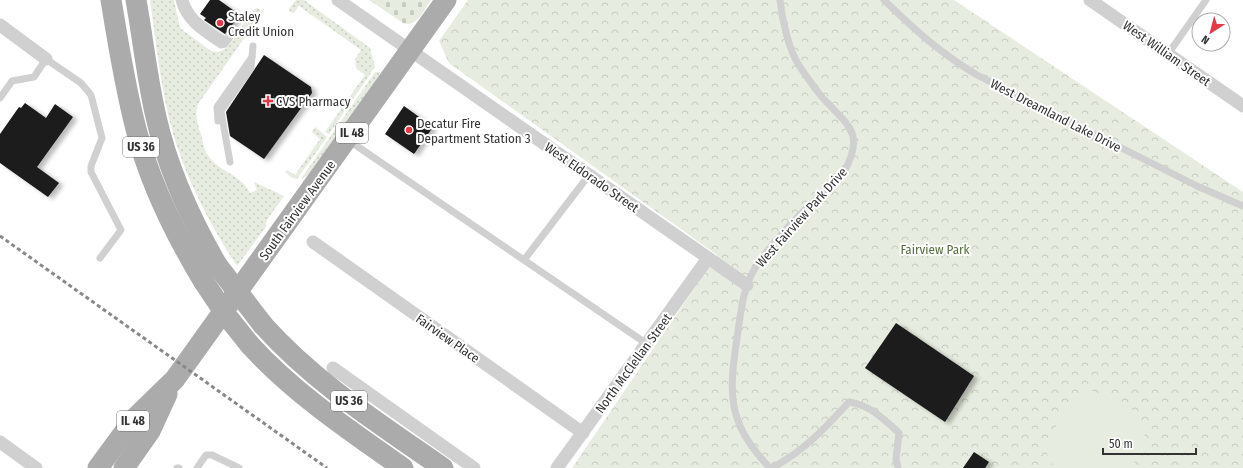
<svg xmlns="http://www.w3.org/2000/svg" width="1243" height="468" viewBox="0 0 1243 468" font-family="'Fira Sans Condensed',sans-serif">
	<defs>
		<pattern id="grass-dots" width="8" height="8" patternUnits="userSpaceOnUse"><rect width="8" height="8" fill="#e6ecdf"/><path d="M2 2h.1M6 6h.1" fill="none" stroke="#c6cbc0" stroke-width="1.8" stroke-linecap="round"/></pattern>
		<pattern id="cemetery-stones" width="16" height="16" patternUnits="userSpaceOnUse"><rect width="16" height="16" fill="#e6ecdf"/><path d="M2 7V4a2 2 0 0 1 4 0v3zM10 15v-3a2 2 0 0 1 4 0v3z" fill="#c6cbc0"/></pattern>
		<pattern id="park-crowns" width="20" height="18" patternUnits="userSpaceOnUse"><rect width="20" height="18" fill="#e6ecdf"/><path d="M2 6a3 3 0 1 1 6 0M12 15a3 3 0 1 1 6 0" fill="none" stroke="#c6cbc0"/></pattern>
		<filter id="shadow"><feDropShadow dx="4.5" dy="2.5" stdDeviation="2" flood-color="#0004"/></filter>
	</defs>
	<rect width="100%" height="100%" fill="#fff"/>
	<g fill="url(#grass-dots)">
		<path d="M150,0H174L180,28L211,51C219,53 223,51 229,45L254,9L258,8L261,11V14L198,104C195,115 197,123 201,134C203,141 204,151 209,157C220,172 242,175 250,193L257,190L254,182L284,196L267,220L265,228L237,266C205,217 178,163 166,105C159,71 155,35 150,0Z"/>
		<path d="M296,0H304L370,48L375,67L329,134L325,132L365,75L356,68L355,59L361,50L299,6L294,13L290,12L289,9Z"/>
		<path d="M375,72H380L379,76L307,176L301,179Z"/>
		<path d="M315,127L327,137L297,179L292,178L285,172L287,170L295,175L320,139L312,132Z"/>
	</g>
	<path fill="url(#cemetery-stones)" d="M369,0H431C424,10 417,28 403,23Z"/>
	<path fill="url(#park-crowns)" d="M468,0H954L1243,192V468H572L717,255L449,63L439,41Z"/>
	<path fill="#e6ecdf" d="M1087,388L1137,412L1148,446L1130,468H1060L1050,462L1044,445L1078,393Z"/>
	<g fill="#1a1a1a" filter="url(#shadow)">
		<path d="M210,0H219L240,15L225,34L204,20L206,18L200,14Z"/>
		<path d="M264,55L311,87L312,93L264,159L230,136L226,112Z"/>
		<path d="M25,103L46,118L55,104L73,117L37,167L59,183L48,197L0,163V134L19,107L21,108Z"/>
		<path d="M404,106L433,127L414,154L385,134Z"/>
		<path d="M896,323L974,376L945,422L865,368Z"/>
		<path d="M974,452L989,462L985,468H963Z"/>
	</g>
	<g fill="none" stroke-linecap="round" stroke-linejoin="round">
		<g stroke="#d0d0d0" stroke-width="7">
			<path d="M179,0C184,22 203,33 221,45L225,44L230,37"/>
			<path d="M185,0C191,20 207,28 223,39L226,40L229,37"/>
			<path d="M884,0C916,31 939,52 977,75L1197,186L1243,206"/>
			<path d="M1168,54L1206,0"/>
			<path d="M0,98L12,81L34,77L46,59L81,83L91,95L102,138L91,166V172L121,230L100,258"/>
			<path d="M218,121L217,107L252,57"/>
			<path d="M348,140L647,344"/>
			<path d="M230,162L221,111L251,68L253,46"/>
			<path d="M524,260L589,175"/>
			<path d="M177,468H179"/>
			<path d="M197,468L206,455H212L239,468"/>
			<path d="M770,468C725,421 729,392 738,331C741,311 743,289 754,270C777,233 813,203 844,172C866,132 847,125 822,97C814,88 807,77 800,67C789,51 782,20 780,0"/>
			<path d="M772,468C806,449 823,430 849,402C870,405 884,419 899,433L896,459L898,468"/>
		</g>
		<g stroke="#d0d0d0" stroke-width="13">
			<path d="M338,0L747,285"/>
			<path d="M1090,0L1243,106"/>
			<path d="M0,25L46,59"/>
			<path d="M313,242L583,433"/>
			<path d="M333,368L474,468"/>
			<path d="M0,442L36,468"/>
			<path d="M557,468L708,258"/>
		</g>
		<g stroke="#ababab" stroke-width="21">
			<path d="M111,0C118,43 125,87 136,129C150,184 175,234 204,282"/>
			<path d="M136,0C143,39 147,78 156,117C168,170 190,218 217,265"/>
			<path d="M263,325C315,383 380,424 443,468"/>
			<path d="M250,345C295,394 349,430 403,468"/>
			<path d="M98,468L134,419L175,379L446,0"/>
			<path d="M124,468L150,431L167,394"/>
		</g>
		<path stroke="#888" stroke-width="3" stroke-dasharray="4 3" stroke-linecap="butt" d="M0,236L327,468"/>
		<g stroke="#ababab" stroke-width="21">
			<path d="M217,265L263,325"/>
			<path d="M204,282L226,315L250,345"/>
		</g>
	</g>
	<g fill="#e63946" stroke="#fff" stroke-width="1.5">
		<circle cx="220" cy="23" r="4"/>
		<path d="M266 95h4v4h4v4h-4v4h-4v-4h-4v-4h4z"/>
		<circle cx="409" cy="130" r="4"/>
	</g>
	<g text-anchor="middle" stroke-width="4" stroke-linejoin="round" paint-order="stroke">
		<g fill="#fff" stroke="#707070" stroke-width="1">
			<rect x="336" y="123" width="32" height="20" rx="3"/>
			<rect x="123" y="137" width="36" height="20" rx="3"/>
			<rect x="331" y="391" width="36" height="20" rx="3"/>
			<rect x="117" y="411" width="32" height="20" rx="3"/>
		</g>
		<g font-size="12" font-weight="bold" fill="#333">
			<text x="352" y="137">IL 48</text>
			<text x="141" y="151">US 36</text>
			<text x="349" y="405">US 36</text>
			<text x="133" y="425">IL 48</text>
		</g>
		<g font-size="13" fill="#333" stroke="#fff" text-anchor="start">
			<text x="228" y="21">Staley<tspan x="228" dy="15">Credit Union</tspan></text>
			<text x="276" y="106">CVS Pharmacy</text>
			<text x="417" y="128">Decatur Fire<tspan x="417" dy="15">Department Station 3</tspan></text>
		</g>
		<g font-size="13" fill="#333" stroke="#fff">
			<text transform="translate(1167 53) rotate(35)" y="5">West William Street</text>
			<text transform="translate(1056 115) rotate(27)" y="5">West Dreamland Lake Drive</text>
			<text transform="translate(592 177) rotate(35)" y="5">West Eldorado Street</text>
			<text transform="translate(297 210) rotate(-54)" y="5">South Fairview Avenue</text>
			<text transform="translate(801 217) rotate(-48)" y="5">West Fairview Park Drive</text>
			<text transform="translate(448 338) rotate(35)" y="5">Fairview Place</text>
			<text transform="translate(633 363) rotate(-54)" y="5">North McClellan Street</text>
		</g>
		<g font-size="13" fill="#56703f" stroke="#fff">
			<text x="935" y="254">Fairview Park</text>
		</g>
	</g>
	<g transform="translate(1211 32) rotate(216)"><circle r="19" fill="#ffffff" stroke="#adadad"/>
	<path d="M0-3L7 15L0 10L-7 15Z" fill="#e63946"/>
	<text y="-6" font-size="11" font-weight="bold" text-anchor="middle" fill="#333333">N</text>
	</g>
	<path d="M1103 448v6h93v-6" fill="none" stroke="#333333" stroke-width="2"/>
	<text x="1109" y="448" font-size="12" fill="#333333" stroke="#ffffff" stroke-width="3" paint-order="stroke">50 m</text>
</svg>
